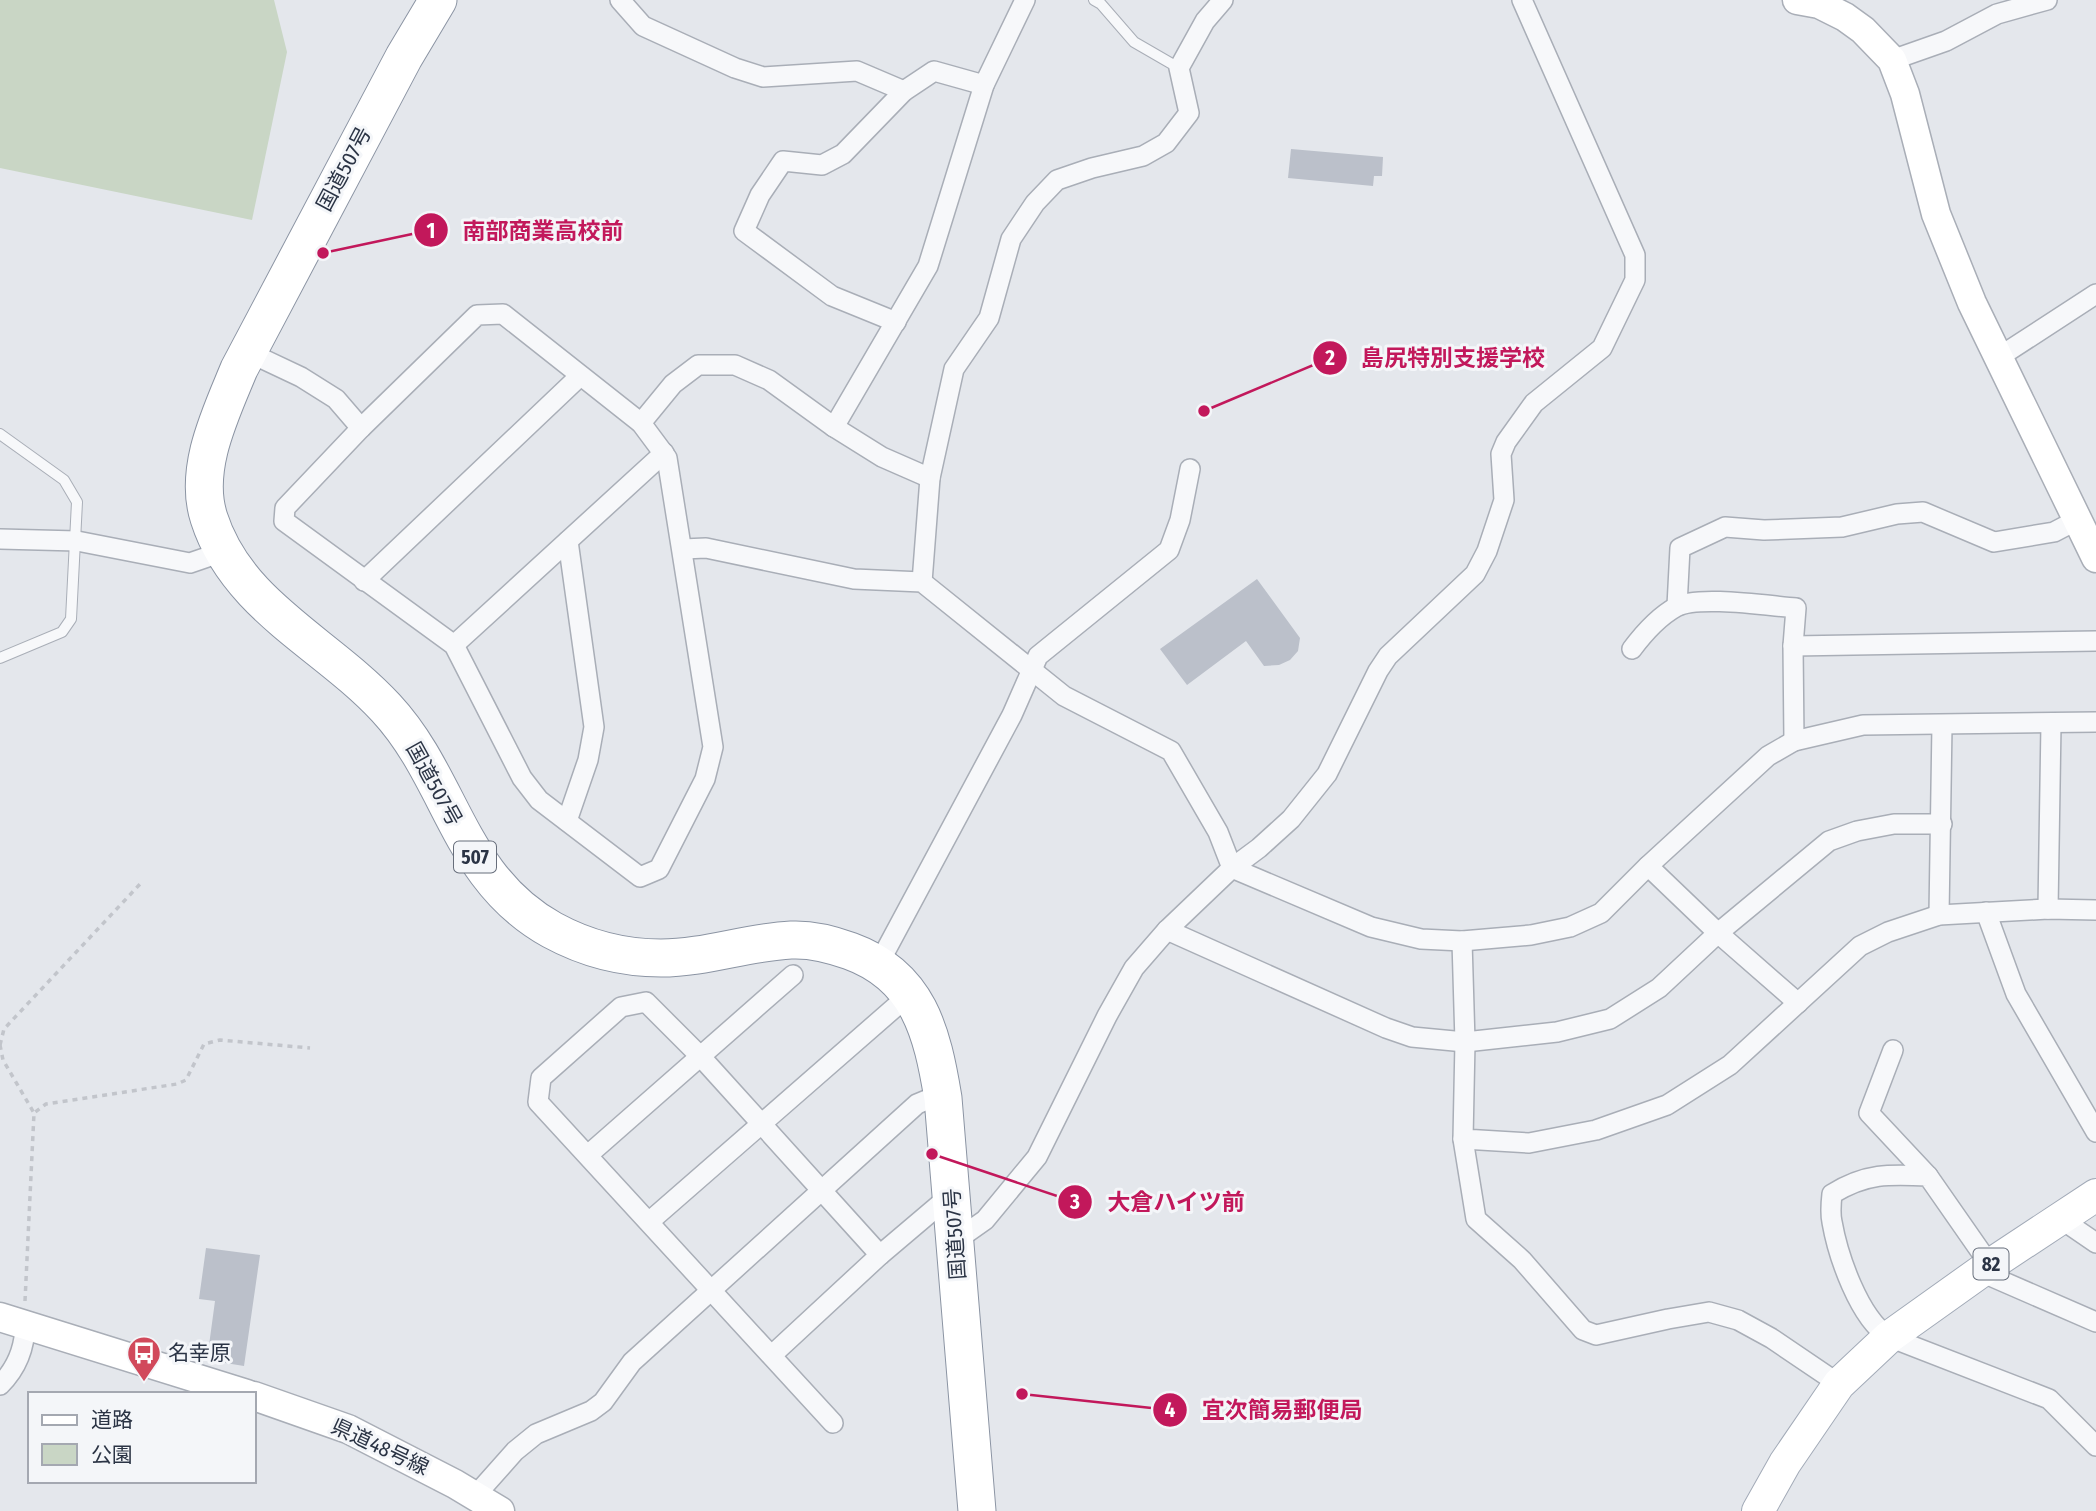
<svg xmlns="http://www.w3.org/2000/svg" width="2096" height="1511" viewBox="0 0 2096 1511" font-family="'Fira Sans Condensed','Noto Sans JP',sans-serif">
	<rect width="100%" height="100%" fill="#e4e7ec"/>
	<path fill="#c9d6c5" d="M0,0H274L287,52L252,220L0,168Z"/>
	<g fill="#bbc0ca">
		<path d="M1291,149L1383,157L1382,176H1374L1373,186L1288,178Z"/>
		<path d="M1257,579L1300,638L1298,651L1290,660L1279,665L1264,666L1246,641L1187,685L1160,649Z"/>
		<path d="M206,1248L260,1255L244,1366L207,1360L215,1301L199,1299Z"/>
	</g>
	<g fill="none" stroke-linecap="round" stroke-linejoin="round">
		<g stroke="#a9aeb7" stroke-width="12">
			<g id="lane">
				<path d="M1094,0L1101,4L1134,42L1179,68"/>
				<path d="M0,434L64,480L77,502L71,619L62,632L0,658"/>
			</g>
		</g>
		<g stroke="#a9aeb7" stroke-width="22">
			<g id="street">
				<path d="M620,0L643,26L735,68L763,77L857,71L904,91"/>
				<path d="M1892,60L1946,41L1997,14L2047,0"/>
				<path d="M503,314L641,423L667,458L713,747L705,779L659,869L640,877L539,800L522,778L454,645L284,521L285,508L361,428L477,315Z"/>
				<path d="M896,322L832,296L744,231L760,195L783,161L822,165L843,154L904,91L934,71L984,85"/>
				<path d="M248,352L301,377L336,399L361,428"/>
				<path d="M1999,357L2096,294"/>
				<path d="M641,423L673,384L698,365H735L769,380L834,427L882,457L930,478"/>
				<path d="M834,427L928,266L984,85L1025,0"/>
				<path d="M0,539L77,541L190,563L222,552"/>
				<path d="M683,549L706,548L854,579L922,582L1064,696L1171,751L1218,832L1232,868L1371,927L1421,939L1462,941L1531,935L1570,927L1601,913L1648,866L1768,756L1794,741L1863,725L2096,722"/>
				<path d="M364,581L580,376"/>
				<path d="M922,582L930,478L954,369L989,318L1011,239L1035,203L1057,180L1092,168L1143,156L1166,143L1189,113L1179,68L1205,21L1223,0"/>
				<path d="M1677,606L1680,548L1725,527L1764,530L1842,527L1897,514L1923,512L1994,542L2054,532L2077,520"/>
				<path d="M454,645L664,453"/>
				<path d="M1793,646L2096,641"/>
				<path d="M1632,649C1644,633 1658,617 1676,607C1697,595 1769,606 1796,608L1793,646L1794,741"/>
				<path d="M567,821L588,760L594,727L568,541"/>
				<path d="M1648,866L1718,933L1798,1003"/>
				<path d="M2048,909L2051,724"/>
				<path d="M1986,912L2016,994L2096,1132"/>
				<path d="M1939,915L1942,725"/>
				<path d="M1167,930L1386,1028L1412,1037L1465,1042L1557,1032L1610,1019L1659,988L1718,933L1829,841L1857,831L1894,824H1942"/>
				<path d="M1462,941L1465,1042L1463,1139L1529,1143L1596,1130L1667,1105L1730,1065L1860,946L1888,932L1939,915L2048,909L2096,910"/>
				<path d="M879,963L1012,715L1038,656L1169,550L1180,520L1190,469"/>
				<path d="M1893,1050L1869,1113L1928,1176"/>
				<path d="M1463,1139L1476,1219L1522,1260L1583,1330L1596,1335L1668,1319L1709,1312L1738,1320L1771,1338L1839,1384"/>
				<path d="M588,1155L793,975"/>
				<path d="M2061,1219L2096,1243"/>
				<path d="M650,1221L909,995"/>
				<path d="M955,1236L968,1232L985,1220L1037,1157L1107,1016L1134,968L1167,930L1232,868L1259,848L1291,819L1327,774L1378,671L1388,656L1475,574L1487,551L1504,500L1501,454L1506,442L1534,403L1602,348L1635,280V255L1522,0"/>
				<path d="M1990,1265L1928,1176C1889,1174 1866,1173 1832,1194C1831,1203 1830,1213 1832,1222C1838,1256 1859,1318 1889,1337L2049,1399L2096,1446"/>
				<path d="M1981,1272L2096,1322"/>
				<path d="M772,1355L880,1255L939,1205L952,1199"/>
				<path d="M0,1385C17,1368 25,1349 25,1324"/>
				<path d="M833,1423L538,1102L541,1078L621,1007L646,1002L701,1057L880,1255"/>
				<path d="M475,1496L515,1451L536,1434L591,1411L603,1402L632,1362L917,1104L929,1099L943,1098"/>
			</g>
		</g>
		<g stroke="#a9aeb7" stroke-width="31">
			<g id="secondary">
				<path d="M1797,0L1819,4L1845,17L1863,30L1892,60L1905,94L1936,214L1972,303L2096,558"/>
				<path d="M0,1317L247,1394"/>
				<path d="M254,1396L348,1429L455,1484L500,1511"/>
			</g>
		</g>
		<g stroke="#a3abb8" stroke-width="34">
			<path id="primary" d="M1758,1511L1785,1463L1839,1384L1889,1337L1990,1265L2096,1195"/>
		</g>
		<g stroke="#8b94a3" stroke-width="39">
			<path id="highway" d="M438,0L404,57L239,369C221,413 193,469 209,518C237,606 326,643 386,708C452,779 458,878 552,930C585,948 623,958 661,958C705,958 748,942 791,940C811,939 831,944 850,951C919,976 932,1032 943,1098L977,1511"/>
		</g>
		<g stroke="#c2c5cb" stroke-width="3.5" stroke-dasharray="5 5" stroke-linecap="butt">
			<path d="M0,1045L4,1029L141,883"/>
			<path d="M0,1045L3,1060L34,1113"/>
			<path d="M25,1301L34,1113L46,1104L177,1084L186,1080L204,1044L220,1040L310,1048"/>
		</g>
		<use href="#lane" stroke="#f7f8fa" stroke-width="10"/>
		<use href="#street" stroke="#f7f8fa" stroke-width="19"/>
		<use href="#secondary" stroke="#fff" stroke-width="28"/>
		<use href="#primary" stroke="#fff" stroke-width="32"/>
		<use href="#highway" stroke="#fff" stroke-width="37"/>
	</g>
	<defs>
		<g id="bus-pin" transform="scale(1.75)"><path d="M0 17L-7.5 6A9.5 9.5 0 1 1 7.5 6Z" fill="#d1495b" stroke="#f4f6f9"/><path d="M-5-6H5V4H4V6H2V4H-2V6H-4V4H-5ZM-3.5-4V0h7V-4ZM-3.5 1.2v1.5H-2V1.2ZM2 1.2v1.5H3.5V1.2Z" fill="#fff"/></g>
	</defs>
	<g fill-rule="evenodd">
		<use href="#bus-pin" x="144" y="1353"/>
	</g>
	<g text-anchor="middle" stroke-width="6" stroke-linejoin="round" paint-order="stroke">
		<g fill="#f4f6f9" stroke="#676e7b" stroke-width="2">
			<rect x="454" y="841.5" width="42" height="31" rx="5"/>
			<rect x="1973.5" y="1248.5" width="35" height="31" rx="5"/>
		</g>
		<g font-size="19" font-weight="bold" fill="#2b3445">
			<text x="475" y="864">507</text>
			<text x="1991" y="1271">82</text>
		</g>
		<g font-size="21" fill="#2b3445" stroke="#f4f6f9">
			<text transform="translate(344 169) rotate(-62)" y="7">国道507号</text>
			<text transform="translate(434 784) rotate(61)" y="7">国道507号</text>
			<text transform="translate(955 1234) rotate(-94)" y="7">国道507号</text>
			<text transform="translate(380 1447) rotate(25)" y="7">県道48号線</text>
		</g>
		<g font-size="21" fill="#2b3445" stroke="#f4f6f9" text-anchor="start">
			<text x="168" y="1360">名幸原</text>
		</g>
	</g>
	<path fill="none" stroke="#c2185b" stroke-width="2.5" d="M323 253L431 230M1204 411L1330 358M932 1154L1075 1202M1022 1394L1170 1410"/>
	<g fill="#c2185b" stroke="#f4f6f9" stroke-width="2.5">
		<circle cx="323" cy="253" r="7"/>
		<circle cx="1204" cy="411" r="7"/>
		<circle cx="932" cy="1154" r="7"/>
		<circle cx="1022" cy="1394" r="7"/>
		<circle cx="431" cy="230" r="18"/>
		<circle cx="1330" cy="358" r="18"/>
		<circle cx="1075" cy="1202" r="18"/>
		<circle cx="1170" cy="1410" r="18"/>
	</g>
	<g font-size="21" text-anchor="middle" font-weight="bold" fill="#fff">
		<text x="431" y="238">1</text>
		<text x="1330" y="365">2</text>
		<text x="1075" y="1209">3</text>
		<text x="1170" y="1417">4</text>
	</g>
	<g font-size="23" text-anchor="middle" font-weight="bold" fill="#c2185b" stroke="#f4f6f9" stroke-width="6" stroke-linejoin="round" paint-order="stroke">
		<text x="543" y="239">南部商業高校前</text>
		<text x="1453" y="366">島尻特別支援学校</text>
		<text x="1176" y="1210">大倉ハイツ前</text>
		<text x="1282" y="1418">宜次簡易郵便局</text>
	</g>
	<rect x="28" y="1392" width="228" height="91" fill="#f4f6f9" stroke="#a4a8b1" stroke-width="2"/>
	<rect x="42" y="1415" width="35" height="10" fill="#ffffff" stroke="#a4a8b1" stroke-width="2"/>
	<text x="91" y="1427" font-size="21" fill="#2b3445">道路</text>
	<rect x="42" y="1444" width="35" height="21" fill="#c9d6c5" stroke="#a4a8b1" stroke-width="2"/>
	<text x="91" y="1462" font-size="21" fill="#2b3445">公園</text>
</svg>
